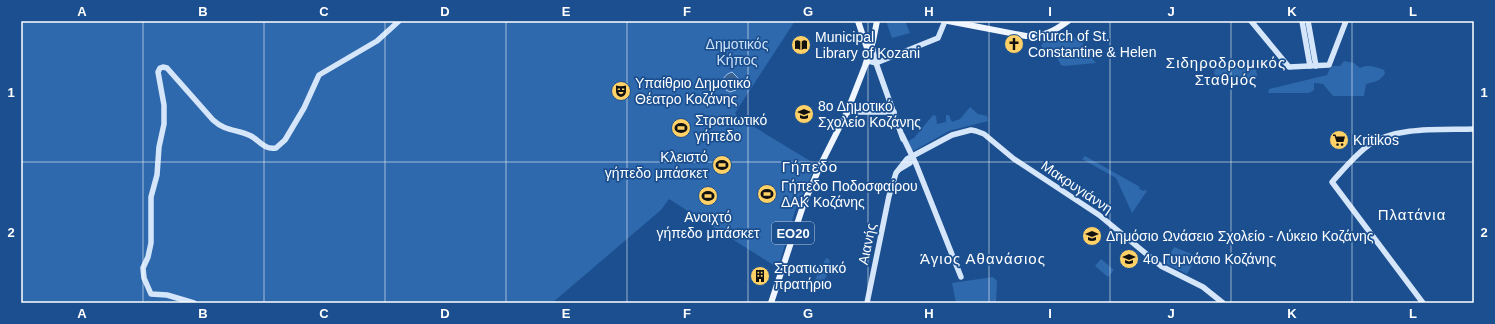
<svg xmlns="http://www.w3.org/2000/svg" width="1495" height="324" viewBox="0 0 1495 324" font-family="Arial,sans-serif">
	<rect width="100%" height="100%" fill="#1b4f8f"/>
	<g fill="#2e69ad">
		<path d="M21,21H795L735,113L738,117L815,164V168L795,211L778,268L669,199L661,210L552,303H21Z"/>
		<path d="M886,21H905L910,33L892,38Z"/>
		<path d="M1062,33L1083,41L1082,51L1084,55L1090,56L1096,63L1064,66L1061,65L1051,47L1044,49L1041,46L1044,41H1049Z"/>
		<path d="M1344,61L1354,63L1360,68C1368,64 1376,67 1384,70L1385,73C1381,81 1375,82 1366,84L1364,96H1333L1323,84L1314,83V90L1309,93H1268L1269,89L1327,75L1331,66H1340Z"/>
		<path d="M1243,62C1251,65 1258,68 1257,77L1252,79L1230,77L1219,79L1215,76L1214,71C1222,62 1232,63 1243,62Z"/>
		<path d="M970,107L978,114L987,116L988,121L949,131L915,150H912L908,141L914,138L933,115L936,116L937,124L946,122V115H949L952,122L960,119Z"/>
		<path d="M1085,156L1140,187L1139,189L1144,191L1145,190L1147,191L1132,213L1116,178L1082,159Z"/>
		<path d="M1174,247L1197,256L1187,274L1165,263Z"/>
		<path d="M826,258L829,259L831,267L819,290L812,286Z"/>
		<path d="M1101,259L1114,270L1108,277L1095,266Z"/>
		<path d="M993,277L997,281L996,303H956L952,283Z"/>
	</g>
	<path fill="#3c6290" stroke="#9cc4f0" d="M732,72L738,78L739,85L736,90L730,92L726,90L727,86L725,88L723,87C722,79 724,75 732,72Z"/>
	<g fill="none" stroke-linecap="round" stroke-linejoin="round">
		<g stroke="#d6e6fa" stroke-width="5.5">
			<path d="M1251,21L1289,67L1329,65L1346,21"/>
			<path d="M1302,21L1310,66"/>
			<path d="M1308,21L1316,66"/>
			<path d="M872,46L876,63L903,139"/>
			<path d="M866,64L869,61L876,63L938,38L945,21"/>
			<path d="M847,112H894"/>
			<path d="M902,135L916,164L961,277"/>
			<path d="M900,169L910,163"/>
			<path d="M194,303L167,295L151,294L144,278L143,268L148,257L151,243V197L157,175L159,147L164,124V105L158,72L160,68L163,67L167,68L213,120C226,132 238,129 251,136C260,141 264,150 276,148L285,140L304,108L319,75L377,41L399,21"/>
			<path d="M867,303L889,196L896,173L907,159L952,135L971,130L976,131L984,134L1014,159L1099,215L1161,266L1203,287L1223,303"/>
			<path d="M1423,303L1332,182C1343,170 1356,154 1369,145C1396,126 1442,130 1474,129"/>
		</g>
		<g stroke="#f0f6ff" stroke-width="6">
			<path d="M858,21L869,54"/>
			<path d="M948,21L1026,36C1045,36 1053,32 1068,21"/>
			<path d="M771,303L804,203L821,164L847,112L865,66L873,41L877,21"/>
		</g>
	</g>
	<path fill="none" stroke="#fff" stroke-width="1" stroke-opacity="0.55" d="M143,21V303M264,21V303M385,21V303M506,21V303M627,21V303M748,21V303M868,21V303M989,21V303M1110,21V303M1231,21V303M1352,21V303M21,162H1474"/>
	<defs>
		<g id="church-disc" transform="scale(1)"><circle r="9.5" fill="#ffd166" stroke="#1b4f8f"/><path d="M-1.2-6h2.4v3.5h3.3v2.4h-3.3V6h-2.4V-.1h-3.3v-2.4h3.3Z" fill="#111"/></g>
		<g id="library-disc" transform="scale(1)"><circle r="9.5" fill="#ffd166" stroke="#1b4f8f"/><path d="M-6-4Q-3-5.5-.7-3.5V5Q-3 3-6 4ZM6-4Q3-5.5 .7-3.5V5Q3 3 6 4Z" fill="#111"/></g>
		<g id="theatre-disc" transform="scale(1)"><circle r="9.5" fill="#ffd166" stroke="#1b4f8f"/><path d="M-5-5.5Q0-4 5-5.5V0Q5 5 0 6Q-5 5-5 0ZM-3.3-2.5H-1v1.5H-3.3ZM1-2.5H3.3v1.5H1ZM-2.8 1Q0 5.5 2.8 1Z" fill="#111"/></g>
		<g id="school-disc" transform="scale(1)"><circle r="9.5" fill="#ffd166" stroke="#1b4f8f"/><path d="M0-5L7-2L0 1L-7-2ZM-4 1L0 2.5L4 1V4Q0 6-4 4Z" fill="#111"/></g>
		<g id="stadium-disc" transform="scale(1)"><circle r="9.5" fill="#ffd166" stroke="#1b4f8f"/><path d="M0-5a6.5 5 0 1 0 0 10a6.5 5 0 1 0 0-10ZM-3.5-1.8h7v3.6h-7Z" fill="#111"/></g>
		<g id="supermarket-disc" transform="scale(1)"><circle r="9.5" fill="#ffd166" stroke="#1b4f8f"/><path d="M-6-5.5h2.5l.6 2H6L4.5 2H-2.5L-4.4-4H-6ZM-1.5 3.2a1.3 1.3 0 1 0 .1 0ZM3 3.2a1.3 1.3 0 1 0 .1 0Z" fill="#111"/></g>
		<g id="building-disc" transform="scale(1)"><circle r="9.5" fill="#ffd166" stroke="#1b4f8f"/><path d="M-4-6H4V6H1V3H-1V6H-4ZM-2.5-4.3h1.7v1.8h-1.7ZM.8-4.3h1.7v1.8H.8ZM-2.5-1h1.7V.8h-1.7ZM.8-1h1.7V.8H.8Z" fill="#111"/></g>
	</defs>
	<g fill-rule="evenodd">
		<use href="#church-disc" x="1014" y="44"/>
		<use href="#library-disc" x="801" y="45"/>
		<use href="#theatre-disc" x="621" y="91"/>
		<use href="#school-disc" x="804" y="114"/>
		<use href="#stadium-disc" x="681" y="128"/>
		<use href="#supermarket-disc" x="1339" y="140"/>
		<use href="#stadium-disc" x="722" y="165"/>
		<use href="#stadium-disc" x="767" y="194"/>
		<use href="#stadium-disc" x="708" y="196"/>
		<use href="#school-disc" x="1092" y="236"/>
		<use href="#school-disc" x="1129" y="259"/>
		<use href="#building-disc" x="760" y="276"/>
	</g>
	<g text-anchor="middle" stroke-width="3.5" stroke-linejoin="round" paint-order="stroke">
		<rect fill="#1b4f8f" stroke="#bbcadd" stroke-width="1" x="772" y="222" width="42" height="22" rx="3"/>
		<g font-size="13" font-weight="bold" fill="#fff">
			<text x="793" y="238">ΕΟ20</text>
		</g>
		<g font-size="14" fill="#fff" stroke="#1b4f8f" text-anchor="start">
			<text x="1028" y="41">Church of St.<tspan x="1028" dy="16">Constantine &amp; Helen</tspan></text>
			<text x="815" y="42">Municipal<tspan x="815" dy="16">Library of Kozani</tspan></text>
			<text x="635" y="88">Υπαίθριο Δημοτικό<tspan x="635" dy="16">Θέατρο Κοζάνης</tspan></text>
			<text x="818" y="111">8ο Δημοτικό<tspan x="818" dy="16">Σχολείο Κοζάνης</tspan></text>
			<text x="695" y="125">Στρατιωτικό<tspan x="695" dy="16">γήπεδο</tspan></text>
			<text x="1353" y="145">Kritikos</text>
			<text x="708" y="162" text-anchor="end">Κλειστό<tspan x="708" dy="16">γήπεδο μπάσκετ</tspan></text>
			<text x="781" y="191">Γήπεδο Ποδοσφαίρου<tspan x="781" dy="16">ΔΑΚ Κοζάνης</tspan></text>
			<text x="708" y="222" text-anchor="middle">Ανοιχτό<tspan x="708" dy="16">γήπεδο μπάσκετ</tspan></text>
			<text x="1106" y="241">Δημόσιο Ωνάσειο Σχολείο - Λύκειο Κοζάνης</text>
			<text x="1143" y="264">4ο Γυμνάσιο Κοζάνης</text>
			<text x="774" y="273">Στρατιωτικό<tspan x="774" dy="16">πρατήριο</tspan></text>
		</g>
		<g font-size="14" fill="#cfe3fa" stroke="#1b4f8f">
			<text x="737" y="49">Δημοτικός<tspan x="737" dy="16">Κήπος</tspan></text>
		</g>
		<g font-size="14" fill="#fff" stroke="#1b4f8f">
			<text transform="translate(1077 187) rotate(34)" y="5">Μακρυγιάννη</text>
			<text transform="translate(867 244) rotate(-78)" y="5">Αιανής</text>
		</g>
		<g font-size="15" letter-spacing="1" fill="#fff" stroke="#1b4f8f">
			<text x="1226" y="68">Σιδηροδρομικός<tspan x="1226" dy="17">Σταθμός</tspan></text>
			<text x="810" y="172">Γήπεδο</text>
			<text x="1412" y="220">Πλατάνια</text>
			<text x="983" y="264">Άγιος Αθανάσιος</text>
		</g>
	</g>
	<rect width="1495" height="324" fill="none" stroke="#1b4f8f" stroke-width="44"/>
	<rect x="22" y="22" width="1451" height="280" fill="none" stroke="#fff" stroke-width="1.5"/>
	<g font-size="13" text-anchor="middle" font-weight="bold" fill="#fff">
		<text x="82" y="16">A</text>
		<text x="203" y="16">B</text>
		<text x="324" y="16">C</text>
		<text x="445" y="16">D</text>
		<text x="566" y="16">E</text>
		<text x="687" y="16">F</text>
		<text x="808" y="16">G</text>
		<text x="929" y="16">H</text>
		<text x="1050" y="16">I</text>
		<text x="1171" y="16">J</text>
		<text x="1292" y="16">K</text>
		<text x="1413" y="16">L</text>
		<text x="11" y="97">1</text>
		<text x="1484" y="97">1</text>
		<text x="11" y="237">2</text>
		<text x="1484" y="237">2</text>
		<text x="82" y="318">A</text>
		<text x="203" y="318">B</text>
		<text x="324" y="318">C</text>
		<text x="445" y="318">D</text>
		<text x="566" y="318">E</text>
		<text x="687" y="318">F</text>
		<text x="808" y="318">G</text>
		<text x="929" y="318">H</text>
		<text x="1050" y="318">I</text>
		<text x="1171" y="318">J</text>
		<text x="1292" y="318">K</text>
		<text x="1413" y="318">L</text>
	</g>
</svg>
